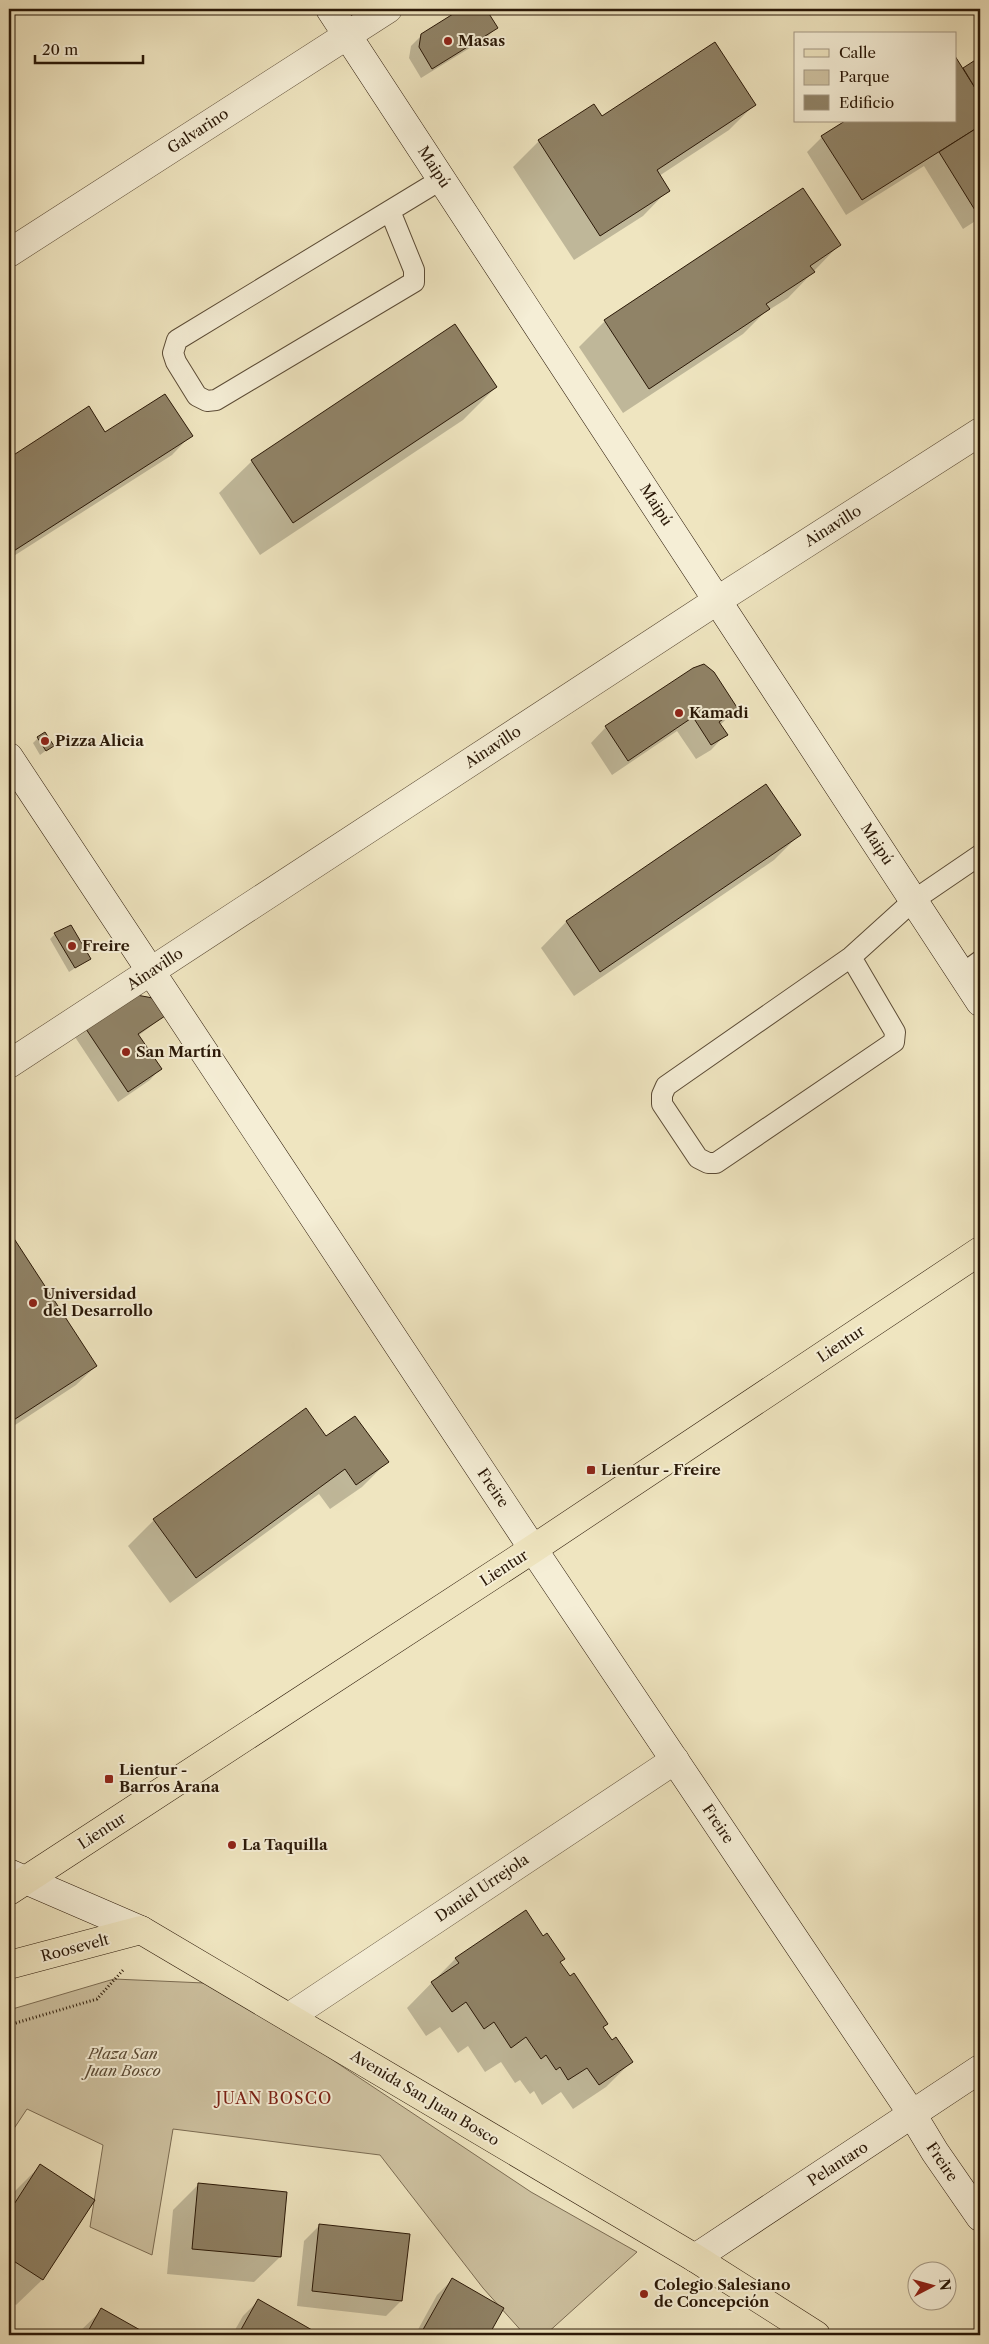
<svg xmlns="http://www.w3.org/2000/svg" width="989" height="2344" viewBox="0 0 989 2344" font-family="'Libre Caslon Text',serif">
	<rect width="100%" height="100%" fill="#efe5c0"/>
	<filter id="stains"><feTurbulence type="fractalNoise" baseFrequency=".004" numOctaves="4"/><feColorMatrix values="0 0 0 0 .2 0 0 0 0 .09 0 0 0 0 .02 0 0 0 .5 -.17"/></filter>
	<radialGradient id="worn" r=".72"><stop offset=".6" stop-color="#630" stop-opacity="0"/><stop offset="1" stop-color="#630" stop-opacity=".3"/></radialGradient>
	<path fill="#cec2a1" stroke="#7c6d54" d="M114,1979L204,1983L259,2011L531,2192L637,2252L545,2335H525L483,2288L380,2155L173,2129L152,2255L90,2227L103,2145L27,2109L9,2136V2010Z"/>
	<g fill="#0003">
		<path d="M464,9H484L496,28L486,38L421,78L409,58L411,46L422,35Z"/>
		<path d="M980,59V218L963,229L924,166L846,215L807,152L822,137L955,121L963,70Z"/>
		<path d="M754,105L729,130L659,176L668,190L643,216L574,260L513,167L539,141L602,117Z"/>
		<path d="M803,190L839,245L788,298L764,313L743,334L623,413L579,347L605,321Z"/>
		<path d="M496,387L463,420L260,555L219,493L252,461Z"/>
		<path d="M88,408L105,434L191,435L172,455L9,559V459Z"/>
		<path d="M737,709L720,725L726,734L711,750L696,759L677,731L612,775L591,743L606,727Z"/>
		<path d="M38,738L52,746L40,755L33,743Z"/>
		<path d="M766,786L799,835L774,860L574,996L541,948L566,922Z"/>
		<path d="M55,934L89,959L69,972L50,939Z"/>
		<path d="M164,1016L138,1036L160,1069L150,1080L118,1102L75,1037L85,1027Z"/>
		<path d="M13,1239L96,1366L76,1385L9,1429V1241Z"/>
		<path d="M305,1410L326,1438L387,1462L362,1487L330,1509L319,1494L170,1603L128,1546L154,1520Z"/>
		<path d="M542,1937L563,1959L560,1963L606,2024L602,2028L611,2042L631,2062L606,2087L573,2109L561,2092L542,2105L534,2091L530,2094L520,2080L515,2083L501,2062L485,2072L468,2046L458,2053L440,2027L426,2036L407,2008L456,1958Z"/>
		<path d="M40,2166L93,2201L42,2280L16,2305L9,2300V2201L15,2191Z"/>
		<path d="M198,2185L280,2257L254,2282L167,2274L173,2210Z"/>
		<path d="M320,2225L408,2235L401,2301L386,2316L297,2306L304,2241Z"/>
		<path d="M452,2280L503,2309L488,2335H415L437,2295Z"/>
		<path d="M258,2301L311,2330L308,2335H232L243,2316Z"/>
		<path d="M102,2310L147,2335H76Z"/>
	</g>
	<g fill="#908367" stroke="#2a1807">
		<path d="M461,9H486L498,28L432,69L419,47L421,34Z"/>
		<path d="M715,42L756,105L657,170L670,191L600,236L538,140L594,104L602,116Z"/>
		<path d="M955,56L980,96V126L862,200L821,136L845,121H955Z"/>
		<path d="M980,57V96L963,68Z"/>
		<path d="M980,126V213L978,215L939,152Z"/>
		<path d="M803,188L841,245L810,266L815,272L766,304L770,309L649,389L604,320Z"/>
		<path d="M455,324L497,387L293,523L251,460Z"/>
		<path d="M165,394L193,436L9,554V458L89,406L105,432Z"/>
		<path d="M704,664L714,672L738,709L719,722L728,735L711,745L693,717L628,761L605,726L693,668Z"/>
		<path d="M45,732L54,746L46,751L37,737Z"/>
		<path d="M766,784L801,835L600,972L566,921Z"/>
		<path d="M71,925L91,959L75,968L54,933Z"/>
		<path d="M131,994L153,998L165,1016L138,1034L162,1069L128,1092L84,1026Z"/>
		<path d="M13,1237L97,1366L9,1423V1240Z"/>
		<path d="M306,1408L326,1436L355,1416L389,1462L356,1485L345,1469L196,1578L153,1519Z"/>
		<path d="M526,1910L543,1936L547,1933L565,1959L560,1962L570,1976L574,1973L608,2024L603,2027L612,2040L616,2037L633,2062L599,2085L587,2068L568,2080L560,2067L556,2070L546,2055L541,2059L526,2037L511,2048L494,2022L484,2029L466,2002L452,2012L431,1982L459,1963L455,1958Z"/>
		<path d="M40,2164L95,2200L43,2280L9,2258V2212Z"/>
		<path d="M198,2183L287,2192L281,2257L192,2249Z"/>
		<path d="M319,2224L410,2234L402,2301L312,2291Z"/>
		<path d="M452,2278L504,2308L489,2335H420Z"/>
		<path d="M258,2299L312,2330L309,2335H238Z"/>
		<path d="M101,2308L149,2335H86Z"/>
	</g>
	<g fill="none" stroke-linecap="round" stroke-linejoin="round">
		<g stroke="#5b4b35" stroke-width="22">
			<g id="lane">
				<path d="M390,211L414,270V282L216,400L207,401L197,396L176,362L173,353L177,340L442,179"/>
				<path d="M851,957L895,1032L894,1042L716,1163H708L698,1158L662,1104V1095L666,1086L851,957L914,900L980,855"/>
				<path d="M962,974L980,961"/>
			</g>
		</g>
		<g stroke="#5b4b35" stroke-width="29">
			<g id="street">
				<path d="M9,253L388,9"/>
				<path d="M9,1064L718,600L980,432"/>
				<path d="M289,2017L675,1760"/>
			</g>
		</g>
		<g stroke="#2a1807" stroke-width="29">
			<g id="secondary">
				<path d="M330,9L980,1002"/>
				<path d="M9,757L533,1549L912,2114L935,2152L980,2217"/>
				<path d="M9,1873L141,1930"/>
				<path d="M695,2258L980,2069"/>
			</g>
		</g>
		<g stroke="#2a1807" stroke-width="29">
			<g id="primary">
				<path d="M9,1891L533,1549L980,1251"/>
				<path d="M9,1965L141,1930L695,2258L816,2335"/>
			</g>
		</g>
		<path stroke="#2a1807" stroke-width="3" stroke-dasharray="1 2.5" stroke-linecap="butt" d="M9,2025L97,1999L124,1969"/>
		<use href="#lane" stroke="#f5eed6" stroke-width="20"/>
		<use href="#street" stroke="#f5eed6" stroke-width="28"/>
		<use href="#secondary" stroke="#f5eed6" stroke-width="28"/>
		<use href="#primary" stroke="#efe5c0" stroke-width="28"/>
	</g>
	<g fill="#8f2418" stroke="#f5eed6" stroke-width="2">
		<circle cx="448" cy="41" r="5"/>
		<circle cx="679" cy="713" r="5"/>
		<circle cx="45" cy="741" r="5"/>
		<circle cx="72" cy="946" r="5"/>
		<circle cx="126" cy="1052" r="5"/>
		<circle cx="33" cy="1303" r="5"/>
		<rect x="586" y="1465" width="10" height="10" rx="2.5"/>
		<rect x="104" y="1774" width="10" height="10" rx="2.5"/>
		<circle cx="232" cy="1845" r="5"/>
		<circle cx="644" cy="2294" r="5"/>
	</g>
	<g text-anchor="middle" stroke-width="4" stroke-linejoin="round" paint-order="stroke">
		<g font-size="15" font-weight="bold" fill="#2a1807" stroke="#f5eed6" text-anchor="start">
			<text x="458" y="46">Masas</text>
			<text x="689" y="718">Kamadi</text>
			<text x="55" y="746">Pizza Alicia</text>
			<text x="82" y="951">Freire</text>
			<text x="136" y="1057">San Martín</text>
			<text x="43" y="1299">Universidad<tspan x="43" dy="17">del Desarrollo</tspan></text>
			<text x="601" y="1475">Lientur - Freire</text>
			<text x="119" y="1775">Lientur -<tspan x="119" dy="17">Barros Arana</tspan></text>
			<text x="242" y="1850">La Taquilla</text>
			<text x="654" y="2290">Colegio Salesiano<tspan x="654" dy="17">de Concepción</tspan></text>
		</g>
		<g font-size="15" fill="#2a1807" stroke="#f5eed6">
			<text transform="translate(198 131) rotate(-33)" y="5">Galvarino</text>
			<text transform="translate(434 167) rotate(57)" y="5">Maipú</text>
			<text transform="translate(656 505) rotate(57)" y="5">Maipú</text>
			<text transform="translate(833 526) rotate(-32)" y="5">Ainavillo</text>
			<text transform="translate(493 747) rotate(-33)" y="5">Ainavillo</text>
			<text transform="translate(877 844) rotate(57)" y="5">Maipú</text>
			<text transform="translate(155 969) rotate(-33)" y="5">Ainavillo</text>
			<text transform="translate(841 1344) rotate(-34)" y="5">Lientur</text>
			<text transform="translate(493 1488) rotate(56)" y="5">Freire</text>
			<text transform="translate(504 1568) rotate(-33)" y="5">Lientur</text>
			<text transform="translate(718 1824) rotate(56)" y="5">Freire</text>
			<text transform="translate(102 1831) rotate(-33)" y="5">Lientur</text>
			<text transform="translate(482 1888) rotate(-34)" y="5">Daniel Urrejola</text>
			<text transform="translate(75 1948) rotate(-15)" y="5">Roosevelt</text>
			<text transform="translate(425 2098) rotate(31)" y="5">Avenida San Juan Bosco</text>
			<text transform="translate(942 2162) rotate(56)" y="5">Freire</text>
			<text transform="translate(838 2164) rotate(-33)" y="5">Pelantaro</text>
		</g>
		<g font-size="15" font-style="italic" fill="#5b4b35" stroke="#f5eed6">
			<text x="123" y="2059">Plaza San<tspan x="123" dy="17">Juan Bosco</tspan></text>
		</g>
		<g font-size="16" letter-spacing="1" fill="#7a1f14" stroke="#f5eed6">
			<text x="274" y="2104">JUAN BOSCO</text>
		</g>
	</g>
	<rect width="989" height="2344" fill="none" stroke="#efe5c0" stroke-width="30"/>
	<rect x="10" y="10" width="969" height="2324" fill="none" stroke="#2a1807" stroke-width="2.5"/>
	<rect x="15" y="15" width="959" height="2314" fill="none" stroke="#2a1807"/>
	<rect x="794" y="32" width="162" height="90" fill="#f5eed6" stroke="#a49883"/>
	<rect x="804" y="49" width="25" height="8" fill="#efe5c0" stroke="#a49883"/>
	<text x="839" y="58" font-size="15" fill="#2a1807">Calle</text>
	<rect x="804" y="70" width="25" height="15" fill="#cec2a1" stroke="#a49883"/>
	<text x="839" y="82" font-size="15" fill="#2a1807">Parque</text>
	<rect x="804" y="95" width="25" height="15" fill="#908367" stroke="#a49883"/>
	<text x="839" y="108" font-size="15" fill="#2a1807">Edificio</text>
	<g transform="translate(932 2286) rotate(84)"><circle r="24" fill="#f5eed6" stroke="#a49883"/>
	<path d="M0-4L9 19L0 12L-9 19Z" fill="#8f2418"/>
	<text y="-8" font-size="14" font-weight="bold" text-anchor="middle" fill="#2a1807">N</text>
	</g>
	<path d="M35 55v8h108v-8" fill="none" stroke="#2a1807" stroke-width="2.5"/>
	<text x="42" y="55" font-size="15" fill="#2a1807" stroke="#f5eed6" stroke-width="4" paint-order="stroke">20 m</text>
	<rect width="100%" height="100%" filter="url(#stains)"/>
	<rect width="100%" height="100%" fill="url(#worn)"/>
</svg>
